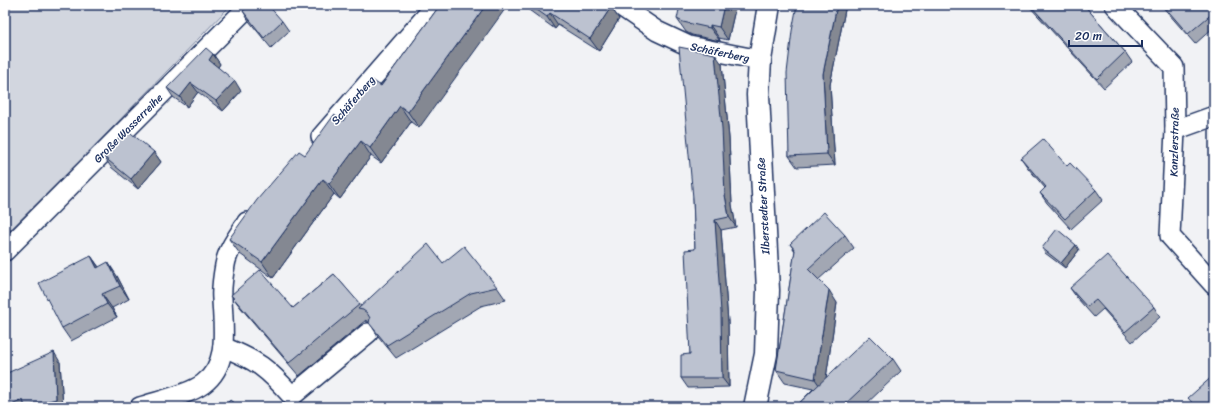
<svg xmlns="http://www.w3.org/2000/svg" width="1219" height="412" viewBox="0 0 1219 412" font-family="Sriracha,sans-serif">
	<rect width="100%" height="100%" fill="#f1f2f5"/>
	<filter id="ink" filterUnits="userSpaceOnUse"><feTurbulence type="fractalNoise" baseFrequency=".025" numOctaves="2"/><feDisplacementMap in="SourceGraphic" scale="8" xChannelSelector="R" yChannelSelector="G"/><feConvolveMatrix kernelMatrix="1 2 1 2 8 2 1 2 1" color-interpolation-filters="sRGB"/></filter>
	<g filter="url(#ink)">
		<path fill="#d2d6df" stroke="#76829e" d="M5,5H231L84,157L5,235Z"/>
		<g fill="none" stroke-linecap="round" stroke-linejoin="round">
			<g stroke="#1b2f5e" stroke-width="22">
				<g id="street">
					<path d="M619,5L657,31L689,46L760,60"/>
					<path d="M1115,5L1174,67L1175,130L1170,236L1214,285"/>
					<path d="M1175,130L1214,116"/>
					<path d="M321,137L436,5"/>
					<path d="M5,251L250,5"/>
					<path d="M223,347C257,360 268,369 292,396L368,333"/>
					<path d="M140,407C158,401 188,395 203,384C230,364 223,328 222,299C221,288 223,276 225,265C227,250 239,235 247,222"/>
				</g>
			</g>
			<g stroke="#1b2f5e" stroke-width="25">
				<path id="secondary" d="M755,407L766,354L768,290L758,95L760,60L769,5"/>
			</g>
			<use href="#street" stroke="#fff" stroke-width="19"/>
			<use href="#secondary" stroke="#fff" stroke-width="22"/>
		</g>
		<g fill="#a2a7b3" stroke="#1b2f5e">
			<path d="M440,5L419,128L411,122L381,163L371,156L340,199L334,194L273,278L240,254L229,239L305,155L343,121L381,86Z"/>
			<path d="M522,5H609L611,7L619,19L599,51L558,25L555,29Z"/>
			<path d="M736,5L728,40L719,38L720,41L692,35L686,32L677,19Z"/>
			<path d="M797,5H846L830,85L835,165L797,167L789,156Z"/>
			<path d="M1028,5H1084L1125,52L1132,62L1104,88Z"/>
			<path d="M1161,5H1214V27L1195,44Z"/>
			<path d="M243,11L282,21L289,31L271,48L249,21Z"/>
			<path d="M213,54L220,64L218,67L241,91L223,111L198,92L187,107L173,97L167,88Z"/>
			<path d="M722,64L729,138L732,205L736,227L721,230L728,322L729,387L688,388L681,378L690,354L695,249L693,198Z"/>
			<path d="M154,152L161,162L138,189L111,167L104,157Z"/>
			<path d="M1021,158L1067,166L1096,190L1103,200L1071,229L1047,203L1040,193L1045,188L1028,168Z"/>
			<path d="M845,235L854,248L818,280L837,303L826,378L893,359L901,371L863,407H795L813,389L785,383L776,370L795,251L790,244Z"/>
			<path d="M1042,248L1079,250L1065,268L1045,253Z"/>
			<path d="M91,256L99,267L117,276L129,299L112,308L117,317L71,341L62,328Z"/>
			<path d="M443,263L497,287L506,300L481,306L396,358L378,336L369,322H367L366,320L299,376L241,308L231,295L293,308L334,274L361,306Z"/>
			<path d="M1070,288L1154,307L1160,317L1132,342L1103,309L1094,317L1077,298Z"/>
			<path d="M60,362L63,407H5Z"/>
		</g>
		<g fill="#848892" stroke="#1b2f5e">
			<path d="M486,5H508L419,128L408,112Z"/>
			<path d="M724,5H736L728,40L719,27Z"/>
			<path d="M837,5H846L830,85L835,165L827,154L823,74Z"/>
			<path d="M611,7L619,19L599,51L590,39Z"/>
			<path d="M550,13L558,25L555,29L547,17Z"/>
			<path d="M710,25L719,38L720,41L710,28Z"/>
			<path d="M213,54L220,64L216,70L209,60Z"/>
			<path d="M715,54L722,64L729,138L732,205L736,227L729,217L725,195Z"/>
			<path d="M235,81L241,91L223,111L216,101Z"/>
			<path d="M191,83L198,92L187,107L180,97Z"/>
			<path d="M400,106L411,122L381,163L370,148Z"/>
			<path d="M361,141L371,156L340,199L329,184Z"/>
			<path d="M154,152L161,162L138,189L131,179Z"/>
			<path d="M323,179L334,194L273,278L262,262Z"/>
			<path d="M715,220L721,230L728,322L729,387L722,378Z"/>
			<path d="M1076,245L1079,250L1065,268L1061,263Z"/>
			<path d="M91,256L100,269L97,268Z"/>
			<path d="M108,262L117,276L129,299L120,286Z"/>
			<path d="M829,290L837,303L824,392L815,379Z"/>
			<path d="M102,294L112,308L117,317L107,304Z"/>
			<path d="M54,352L60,362L63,407H61L56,399Z"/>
		</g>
		<g fill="#bcc2d0" stroke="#1b2f5e">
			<path d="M250,5H268L282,21L264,38L243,11Z"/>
			<path d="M440,5H486L408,112L400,106L370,148L361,141L329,184L323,179L262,262L229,239L257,200L299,151L305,155L334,115L343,121L372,80L381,86Z"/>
			<path d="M530,5H609L611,7L590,39L550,13L547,17Z"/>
			<path d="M680,5H724L719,27L710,25V28L683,22L677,19Z"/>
			<path d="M797,5H837L823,74L827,154L789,156L787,73L792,31Z"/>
			<path d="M1030,5H1084L1125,52L1097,79Z"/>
			<path d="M1163,5H1214V12L1188,34Z"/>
			<path d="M679,47L715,54L722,128L725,195L729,217L715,220L721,312L722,378H681V355L690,354L685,250L695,249L693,198Z"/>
			<path d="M206,48L213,54L209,60L235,81L216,101L191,83L180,97L167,88Z"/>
			<path d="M126,129L154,152L131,179L104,157Z"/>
			<path d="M1043,139L1067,166L1070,163L1096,190L1065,219L1040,193L1046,187L1021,158Z"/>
			<path d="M824,212L845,235L808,269L829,290L815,379L776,370L795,250L790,244Z"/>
			<path d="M1057,229L1076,245L1061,263L1042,248Z"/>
			<path d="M428,244L443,263L464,246L497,287L471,293L387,345L369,323L370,318L367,313L363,310L358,309Z"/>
			<path d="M1107,255L1154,307L1125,332L1096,300L1087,307L1070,288Z"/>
			<path d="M91,256L97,268L108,262L120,286L102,294L107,304L62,328L39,283Z"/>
			<path d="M260,270L293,308L334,274L360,304L289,363L231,295Z"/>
			<path d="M870,336L893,359L842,407H795Z"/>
			<path d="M54,352L56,399L25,407L23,400L7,407H5V374Z"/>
			<path d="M1214,375V407H1196L1188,398Z"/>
			<path d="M230,400L239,407H224Z"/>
		</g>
	</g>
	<g text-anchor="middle" stroke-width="3" stroke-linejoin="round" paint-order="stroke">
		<g font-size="11" fill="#1b2f5e" stroke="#fff">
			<text transform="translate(720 52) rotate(12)" y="4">Schäferberg</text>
			<text transform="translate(353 100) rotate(-49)" y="4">Schäferberg</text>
			<text transform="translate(128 128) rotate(-45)" y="4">Große Wasserreihe</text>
			<text transform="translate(1174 142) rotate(-89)" y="4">Kanzlerstraße</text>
			<text transform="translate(763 206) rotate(-93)" y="4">Ilberstedter Straße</text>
		</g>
	</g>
	<rect width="1219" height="412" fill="none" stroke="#fff" stroke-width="20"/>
	<rect x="10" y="10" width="1199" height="392" fill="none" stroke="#1b2f5e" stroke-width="1.5" filter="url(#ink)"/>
	<path d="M1069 40v6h73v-6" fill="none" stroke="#1b2f5e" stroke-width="2"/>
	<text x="1075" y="40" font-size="12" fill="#1b2f5e" stroke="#ffffff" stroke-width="3" paint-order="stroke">20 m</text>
</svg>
